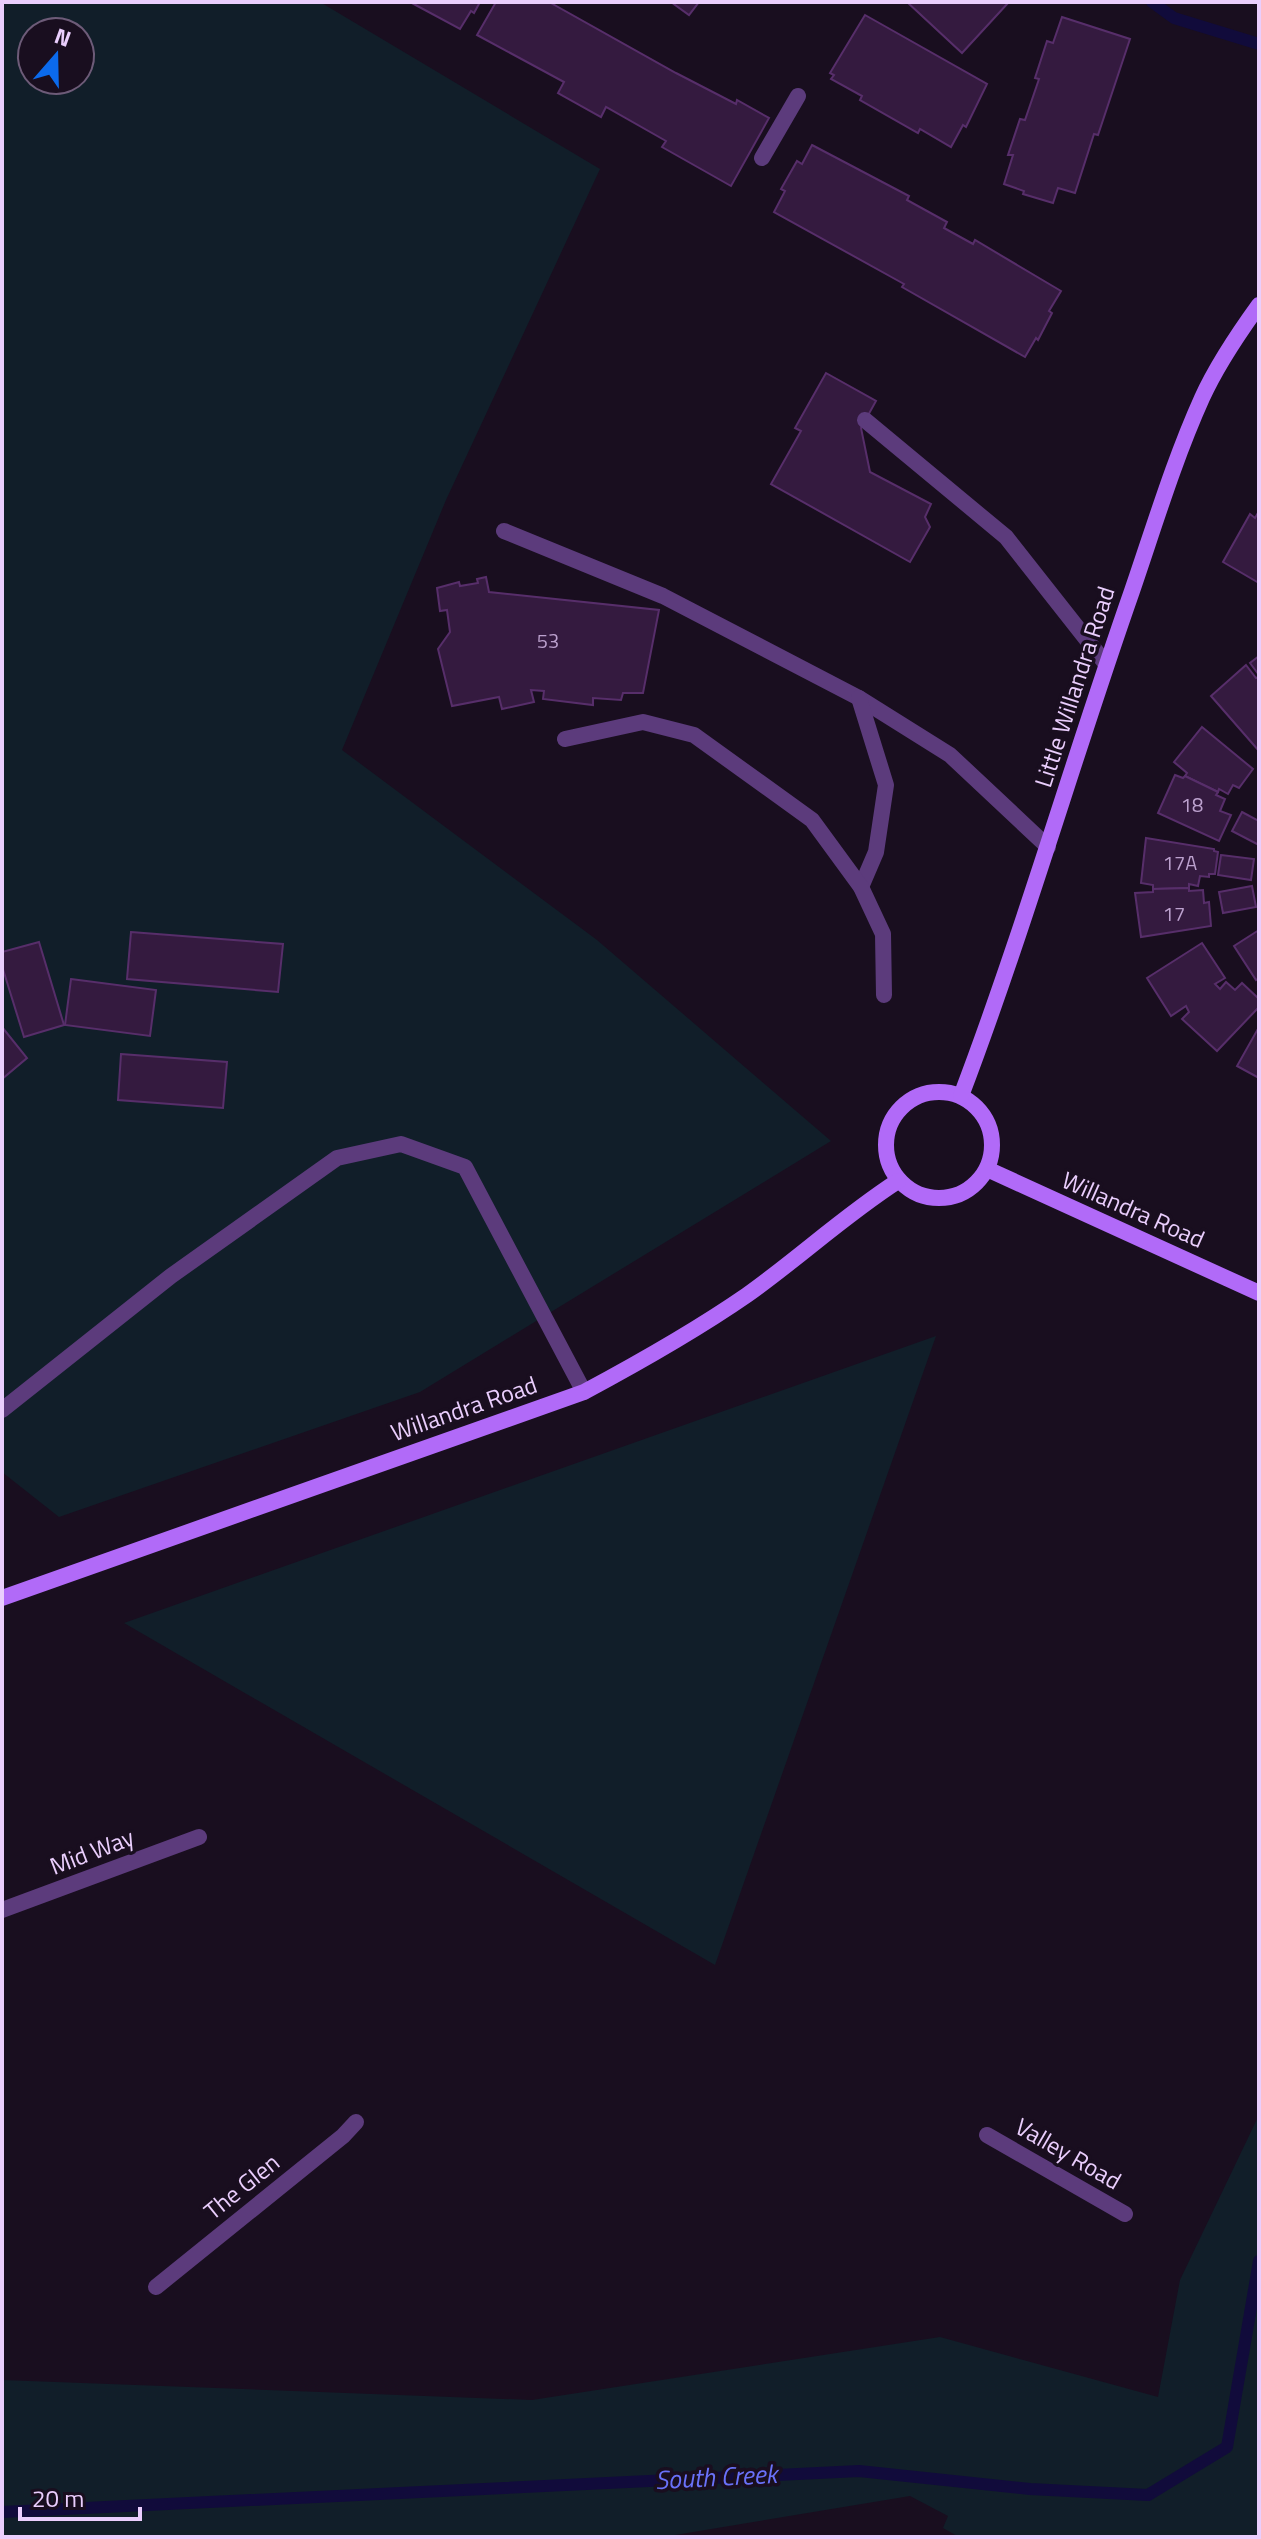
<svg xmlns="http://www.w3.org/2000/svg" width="1261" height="2539" viewBox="0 0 1261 2539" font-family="'Titillium Web',sans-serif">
	<rect width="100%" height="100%" fill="#190e1f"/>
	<g fill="#111e29" fill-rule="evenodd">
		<path d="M2,2H320L600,169L446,500L342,750L597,940L831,1141L420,1392L59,1517L2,1472ZM32,32H80V80H32Z"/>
		<path d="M936,1336L715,1965L124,1623Z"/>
		<path d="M1259,2115V2537H959L943,2528L948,2516L910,2496L663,2537H2V2380L532,2400L940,2337L1158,2397L1180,2280Z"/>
	</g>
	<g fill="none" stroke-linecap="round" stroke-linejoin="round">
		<g stroke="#110b3b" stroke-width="12">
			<path d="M1152,2L1174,18L1259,44"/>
			<path d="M2,2512L859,2471L1030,2489L1148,2495L1227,2447L1259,2261"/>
		</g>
	</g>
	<g fill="#341a3f" stroke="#572e6a" stroke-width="2">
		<path d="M410,2H480L474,13L471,11L460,29Z"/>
		<path d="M496,2H549L676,73L736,104L737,100L769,118L731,186L662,147L666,141L606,107L601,117L558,93L564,82L477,35Z"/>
		<path d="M671,2H699L689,15Z"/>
		<path d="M907,2H1009L962,53Z"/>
		<path d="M865,15L987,84L966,127L963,125L951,147L920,129L918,133L860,100L862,96L831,79L834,75L830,73Z"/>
		<path d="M1062,17L1130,39L1098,135L1094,134L1075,193L1058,188L1053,203L1023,194L1024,191L1004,184L1013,155H1008L1020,119L1025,120L1039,79L1035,78L1047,41L1053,43Z"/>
		<path d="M812,145L909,196L907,200L947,222L944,228L973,244L975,240L1061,291L1049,311L1052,313L1038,340L1036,338L1025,357L902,287L904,284L774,212L785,191L781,189L797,161L802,164Z"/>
		<path d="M826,373L876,401L861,428L870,472L931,504L925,517L930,527L910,562L771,484L801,431L795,428Z"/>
		<path d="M1259,511V583L1223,562L1250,514L1255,518Z"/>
		<path d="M486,577L489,592L659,610L643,693H623L621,700L593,698V705L543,699L544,691L531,690L534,702L502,709L499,697L452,706L438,649L450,632L447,610L440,611L437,588L459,582L460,586L478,583L477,579Z"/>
		<path d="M1259,656V675L1250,663Z"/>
		<path d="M1246,665L1256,678L1259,677V751L1211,696Z"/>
		<path d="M1202,727L1253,769L1239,788L1233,785L1228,794L1219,789L1218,792L1185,776L1187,773L1174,762Z"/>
		<path d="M1175,775L1183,778L1185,776L1218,792L1216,795L1225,799L1220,811L1231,815L1219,841L1158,813Z"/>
		<path d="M1242,812L1259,821V845L1232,831Z"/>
		<path d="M1146,838L1214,849V851L1218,852L1215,874H1209V877L1200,876L1198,886L1189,884V888L1153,889V885L1141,883Z"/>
		<path d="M1221,855L1254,859L1251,880L1218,875Z"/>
		<path d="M1252,886L1256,907L1223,913L1219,892Z"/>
		<path d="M1189,888V891L1203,890L1204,903L1209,902L1211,926L1141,937L1135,893L1153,892V889Z"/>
		<path d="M1259,930V978L1256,980L1234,946Z"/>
		<path d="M131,932L283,944L278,992L127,979Z"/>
		<path d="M39,942L64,1025L24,1037L2,966V952Z"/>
		<path d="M1202,943L1225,978L1215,984L1220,989L1226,982L1235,990L1242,983L1259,999V1007L1217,1051L1182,1019L1189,1012L1186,1006L1171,1016L1147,978Z"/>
		<path d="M71,979L156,990L150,1036L65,1025Z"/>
		<path d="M2,1027L27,1058L2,1079Z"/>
		<path d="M1259,1027V1078L1237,1066Z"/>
		<path d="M121,1054L227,1062L223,1108L118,1100Z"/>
	</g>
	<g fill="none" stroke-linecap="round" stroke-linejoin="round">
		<g stroke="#5c3b7c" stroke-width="16">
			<path d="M762,158L798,96"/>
			<path d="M865,420L1006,537L1106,664"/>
			<path d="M504,531L663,596L859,698L950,755L1048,847"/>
			<path d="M859,698L886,785L876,852L861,887"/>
			<path d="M565,739L643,722L694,735L812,820L861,887L883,934L884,995"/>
			<path d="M2,1410L171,1276L337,1158L401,1144L465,1167L584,1392"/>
			<path d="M2,1910L199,1837"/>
			<path d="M987,2135L1125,2214"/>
			<path d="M156,2287L343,2136L356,2122"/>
		</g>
		<g stroke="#b16af8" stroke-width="16">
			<circle cx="939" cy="1145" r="53"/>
			<path d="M961,1096C1024,930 1073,759 1132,591C1154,527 1174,460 1202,398C1217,365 1238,334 1259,305"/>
			<path d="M987,1169L1259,1293"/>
			<path d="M2,1598L584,1392C640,1362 695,1331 747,1295C799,1258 845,1215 898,1181"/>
		</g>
	</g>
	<g text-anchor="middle" stroke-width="7" stroke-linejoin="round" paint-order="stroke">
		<g font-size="20" fill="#bca1ce">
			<text x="548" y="648">53</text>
			<text x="1192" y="812">18</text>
			<text x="1180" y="870">17A</text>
			<text x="1174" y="921">17</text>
		</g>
		<g font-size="24" fill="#eacefd" stroke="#190e1f">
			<text transform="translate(1075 687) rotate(-72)" y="8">Little Willandra Road</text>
			<text transform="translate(1133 1210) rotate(24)" y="8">Willandra Road</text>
			<text transform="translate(464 1409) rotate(-19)" y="8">Willandra Road</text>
			<text transform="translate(92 1852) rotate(-21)" y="8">Mid Way</text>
			<text transform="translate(1068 2154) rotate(30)" y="8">Valley Road</text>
			<text transform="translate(242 2187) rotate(-39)" y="8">The Glen</text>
		</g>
		<g font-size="26" font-style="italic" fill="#6971f8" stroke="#190e1f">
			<text transform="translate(716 2477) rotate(-3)" y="9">South Creek</text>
		</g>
	</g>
	<rect width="1261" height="2539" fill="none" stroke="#eacefd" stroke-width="8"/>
	<g transform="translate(56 56) rotate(20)"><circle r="38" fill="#190e1f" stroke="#6d5b78" stroke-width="2"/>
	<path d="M0-6L14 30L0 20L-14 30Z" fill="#0b6aec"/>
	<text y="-12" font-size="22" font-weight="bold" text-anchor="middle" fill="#eacefd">N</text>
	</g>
	<path d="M20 2507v12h120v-12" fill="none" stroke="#eacefd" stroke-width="4"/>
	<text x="32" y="2507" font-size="24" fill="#eacefd" stroke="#190e1f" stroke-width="6" paint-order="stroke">20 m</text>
</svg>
